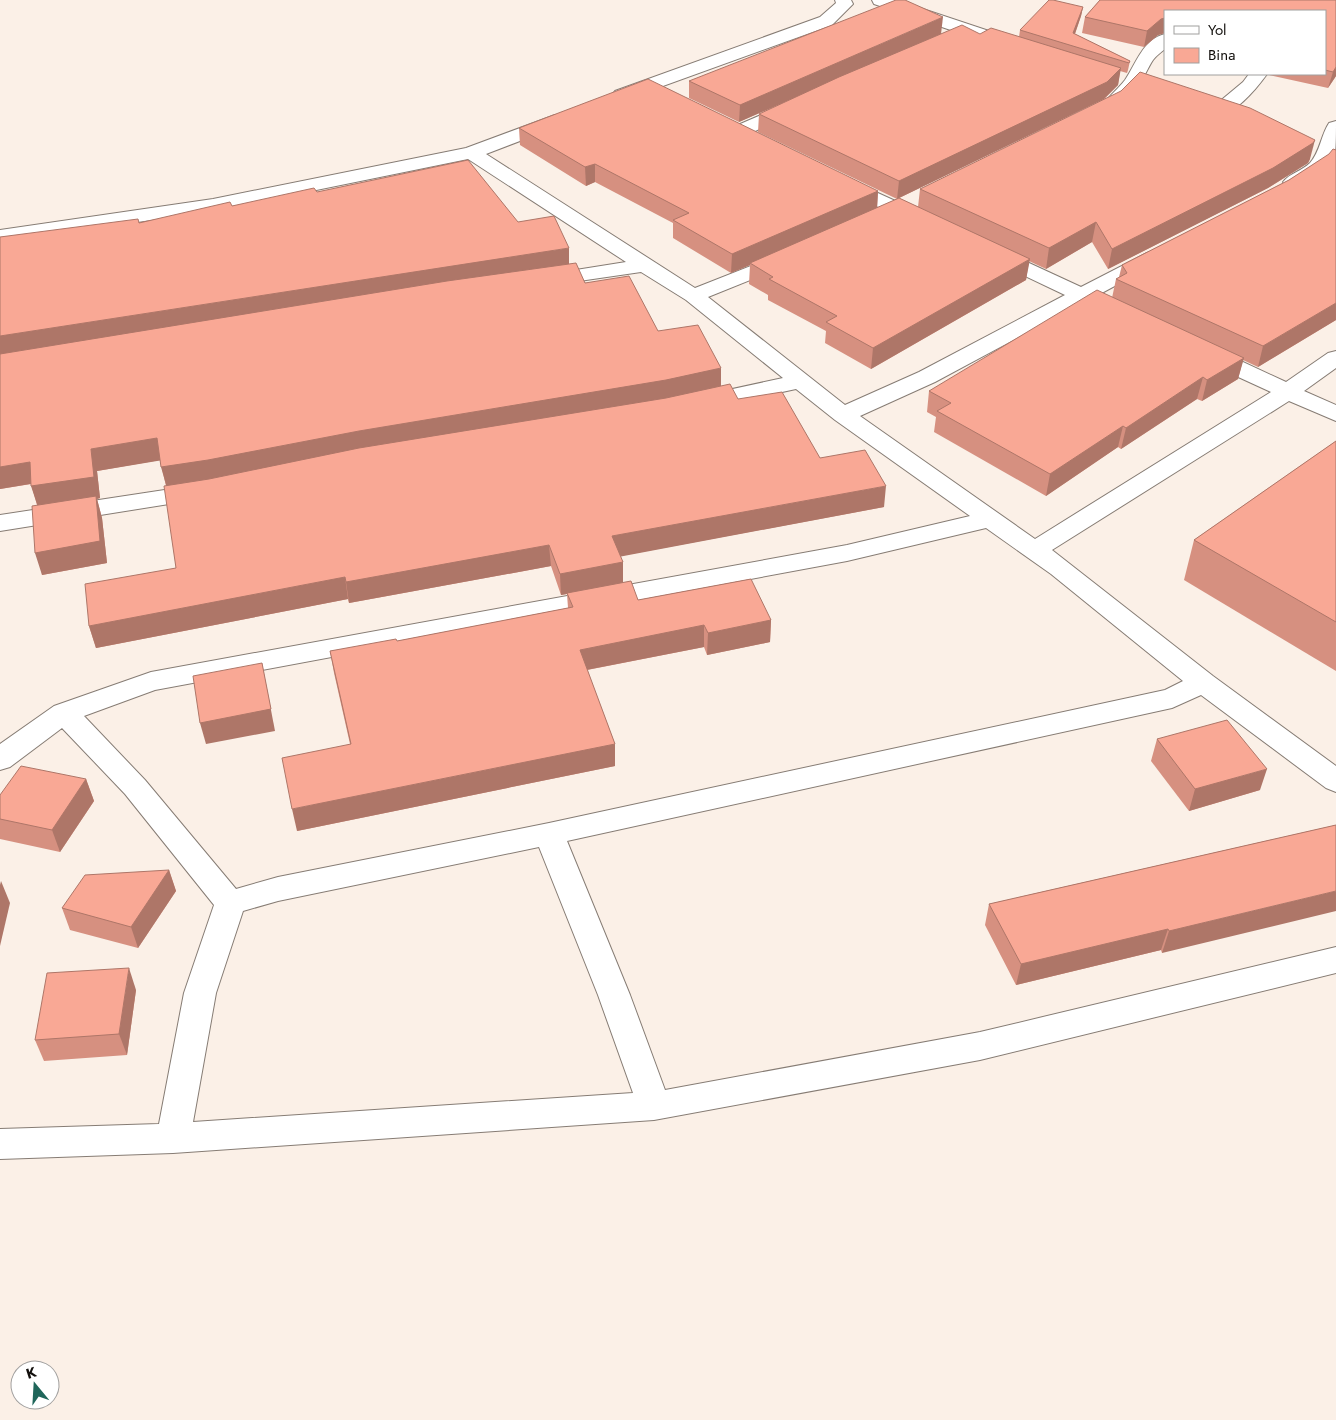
<svg xmlns="http://www.w3.org/2000/svg" width="1336" height="1420" viewBox="0 0 1336 1420" font-family="Jost,sans-serif">
	<rect width="100%" height="100%" fill="#fbf0e7"/>
	<g fill="none" stroke-linecap="round" stroke-linejoin="round">
		<g stroke="#867c74" stroke-width="2">
			<g id="minor">
				<path d="M835,0H851L853,4L832,25L627,99L621,100L615,99L612,95L615,91L820,17L836,3Z"/>
				<path d="M872,0H896L998,34L1001,38L998,42L992,43L986,42L874,4Z"/>
				<path d="M1165,34V49C1161,52 1156,56 1153,60C1143,75 1130,114 1107,108L1104,104C1110,95 1118,89 1125,80C1136,64 1143,39 1165,34Z"/>
				<path d="M1249,74H1267C1257,88 1232,119 1213,115L1211,111L1213,107L1243,82Z"/>
				<path d="M793,101L799,102L802,106L799,110L745,136L738,138L731,136L729,132L731,128Z"/>
				<path d="M555,115L562,117L564,121L562,125L486,154L695,288L776,256L783,254L790,256L793,260L790,264L708,297L845,405L919,372L1065,295L987,258L984,254L987,250L994,248L1001,250L1081,287L1147,253L1154,251L1161,253L1164,257L1161,261L1098,295L1126,307L1129,312L1126,317C1110,320 1096,310 1082,303L935,382L860,416L1035,539L1271,392L1199,359L1196,354L1199,349L1207,347L1215,349L1286,382L1328,353L1336,351V368L1304,391L1336,405V421L1289,401L1052,550L1213,676L1336,766V792L1326,788L1201,695L1172,708L567,841L630,995L665,1090L980,1032L1336,947V973L980,1060L654,1120L173,1153L0,1159V1129L159,1124L184,993L214,905L125,794L62,728L10,767L0,770V744L54,706L151,672L847,545L970,516L835,420L796,389L699,410L691,408L688,403L691,398L783,378L686,300L641,272L545,286L538,284L535,280L538,276L626,262L468,159L213,211L0,242V230L213,199L466,148ZM986,528L1051,574L1183,681L1165,690L549,823L278,877L236,889L145,780L84,716L155,690L847,561ZM539,847L598,995L633,1093L193,1122L216,993L243,911L278,901Z"/>
				<path d="M1336,121C1336,130 1336,145 1335,153C1328,170 1305,191 1286,186L1283,182C1290,173 1302,171 1310,163C1320,152 1321,135 1329,123Z"/>
				<path d="M845,178L926,215L929,219L926,223L919,225L912,223L838,188L835,184L838,180Z"/>
				<path d="M204,484L213,487L216,492L213,497L0,531V515Z"/>
			</g>
		</g>
		<use href="#minor" fill="#fff" fill-rule="evenodd"/>
	</g>
	<g fill="#d69080">
		<path d="M1100,0H1336V76L1328,88L1269,75L1268,74H1325V11H1165V33L1158,35L1144,47L1082,33L1085,17Z"/>
		<path d="M1083,7L1081,16L1075,34L1130,61L1128,70L1127,73L1120,71L1118,85L1104,99L899,198L918,207L920,189L1310,159L1308,163L1268,188L1108,269L1092,242L1046,269L1029,261L1026,280L871,369L825,343L826,331L768,300V295L749,284L750,265L731,273L673,238V223L595,182L586,186L520,145L519,128L878,191L877,208L897,199L758,132L759,114L805,93L739,122L689,98V81L941,34L896,53L980,34L1019,37L1020,30Z"/>
		<path d="M1336,150V320L1258,367L1243,360L1238,379L1202,401L1197,399L1121,449L1118,447L1046,496L934,432L936,417L927,412L929,391L1112,298L1116,279L1119,277L1122,265L1289,180Z"/>
		<path d="M317,192L518,222L569,264L585,283L658,331L721,386L738,399L820,458L884,507L620,556L623,562V583L638,600L771,620L770,642L707,655L704,647L587,670L615,744V766L297,831L350,744L334,673L330,651L397,641L568,608L567,594L561,595L551,566L349,603L348,599L96,648L89,626L176,568L166,486L160,460L97,471L100,498L97,499L102,518L107,563L42,575L37,505L31,484L0,489V237L139,223L232,206Z"/>
		<path d="M1336,441V671L1184,580L1194,540Z"/>
		<path d="M1157,739L1260,790L1189,811L1151,761Z"/>
		<path d="M86,779L94,801L60,852L0,839V795Z"/>
		<path d="M1336,825L1162,953L1161,950L1016,985L985,925L989,904Z"/>
		<path d="M169,870L176,891L138,948L70,930L62,908Z"/>
		<path d="M136,990L127,1055L44,1061L35,1040Z"/>
	</g>
	<g fill="#ae7668">
		<path d="M1083,7L1081,16L1072,42L1073,33Z"/>
		<path d="M943,17L941,34L739,122L740,105Z"/>
		<path d="M1165,18V33L1158,35L1144,47L1147,31L1161,19Z"/>
		<path d="M1336,67V76L1328,88L1333,72Z"/>
		<path d="M1121,68L1118,85L1104,99L897,199L899,181Z"/>
		<path d="M1315,140L1310,159L1308,163L1268,188L1108,269L1112,249Z"/>
		<path d="M595,164V182L586,186L585,167Z"/>
		<path d="M878,191L877,209L750,263V265L731,273L732,254Z"/>
		<path d="M1096,222L1092,242L1046,269L1049,248Z"/>
		<path d="M569,248V268L0,358V336Z"/>
		<path d="M1030,259L1026,280L871,369L873,348Z"/>
		<path d="M1336,303V320L1258,367L1263,346Z"/>
		<path d="M1244,358L1238,379L1202,401L1207,380Z"/>
		<path d="M721,368V389L167,488L161,467L359,431Z"/>
		<path d="M1203,377L1197,399L1121,449L1126,428Z"/>
		<path d="M1123,426L1118,447L1046,496L1050,474Z"/>
		<path d="M157,438L163,460L97,471L100,498L97,499L102,518L107,563L42,575L35,553L38,507L31,486L91,449Z"/>
		<path d="M30,462L36,483L0,489V467Z"/>
		<path d="M886,486L884,507L613,558L612,536Z"/>
		<path d="M549,545L551,566L349,603L346,582Z"/>
		<path d="M623,562V584L561,595L560,574Z"/>
		<path d="M345,577L348,599L96,648L89,626Z"/>
		<path d="M771,620L770,642L707,655L708,633Z"/>
		<path d="M704,625V647L581,671L580,650Z"/>
		<path d="M262,663L275,731L206,744L200,723Z"/>
		<path d="M615,744V766L297,831L292,809Z"/>
		<path d="M1267,769L1260,790L1189,811L1195,789Z"/>
		<path d="M86,779L94,801L60,852L52,830Z"/>
		<path d="M169,870L176,891L138,948L131,927Z"/>
		<path d="M1,881L10,903L0,946V885Z"/>
		<path d="M1336,891V911L1162,953L1169,931Z"/>
		<path d="M1168,929L1161,950L1016,985L1021,964Z"/>
		<path d="M129,968L136,990L127,1055L119,1034Z"/>
	</g>
	<g fill="#f9a895" stroke="#ae7668">
		<path d="M896,0H905L943,17L740,105L689,81Z"/>
		<path d="M1049,0H1053L1083,7L1073,33L1130,61L1129,63L1020,30Z"/>
		<path d="M1100,0H1336V67L1333,72L1325,70V11H1165V18L1161,19L1147,31L1085,17Z"/>
		<path d="M962,25L980,34L991,28L1121,68L1107,82L899,181L759,114L839,77Z"/>
		<path d="M1140,72L1250,108L1315,140L1313,143L1273,168L1112,249L1096,222L1049,248L920,189L1121,91Z"/>
		<path d="M648,79L878,191L732,254L673,220L689,213L595,164L585,167L519,128Z"/>
		<path d="M1333,149L1336,150V303L1263,346L1116,279L1127,273L1122,265L1289,180L1329,154Z"/>
		<path d="M468,160L518,222L554,216L569,248L0,336V237L138,219L139,223L230,202L232,206L314,188L317,192Z"/>
		<path d="M899,198L1030,259L873,348L826,322L837,316L769,279L773,277L750,263Z"/>
		<path d="M576,263L585,283L629,276L658,331L698,325L721,368L666,380L359,431L208,460L161,467L157,438L91,449L94,477L31,486L30,462L0,467V354L447,281Z"/>
		<path d="M1097,290L1244,358L1207,380L1203,377L1126,428L1123,426L1050,474L937,411L951,403L929,391Z"/>
		<path d="M730,384L738,399L782,392L820,458L865,450L886,486L612,536L623,562L560,574L549,545L346,582L345,577L89,626L85,584L176,568L164,486L209,479L359,448L666,398Z"/>
		<path d="M1336,441V622L1194,540Z"/>
		<path d="M96,496L100,541L35,553L32,506Z"/>
		<path d="M751,579L771,620L708,633L704,625L580,650L615,744L292,809L282,758L351,744L330,651L396,639L397,641L573,607L567,593L631,581L638,600Z"/>
		<path d="M262,663L271,709L200,723L193,676Z"/>
		<path d="M1227,720L1267,769L1195,789L1157,739Z"/>
		<path d="M21,766L86,779L52,830L0,819V795Z"/>
		<path d="M1336,825V891L1169,931L1168,929L1021,964L989,904Z"/>
		<path d="M169,870L131,927L62,908L85,875Z"/>
		<path d="M129,968L119,1034L35,1040L47,973Z"/>
	</g>
	<rect x="1164" y="10" width="162" height="65" fill="#ffffff" stroke="#a09f9e"/>
	<rect x="1174" y="26" width="25" height="8" fill="#ffffff" stroke="#a09f9e"/>
	<text x="1208" y="35" font-size="15" fill="#120f0c">Yol</text>
	<rect x="1174" y="48" width="25" height="15" fill="#f9a895" stroke="#a09f9e"/>
	<text x="1208" y="60" font-size="15" fill="#120f0c">Bina</text>
	<g transform="translate(35 1385) rotate(342)"><circle r="24" fill="#ffffff" stroke="#a09f9e"/>
	<path d="M0-4L9 19L0 12L-9 19Z" fill="#1f665a"/>
	<text y="-8" font-size="14" font-weight="bold" text-anchor="middle" fill="#120f0c">K</text>
	</g>
</svg>
